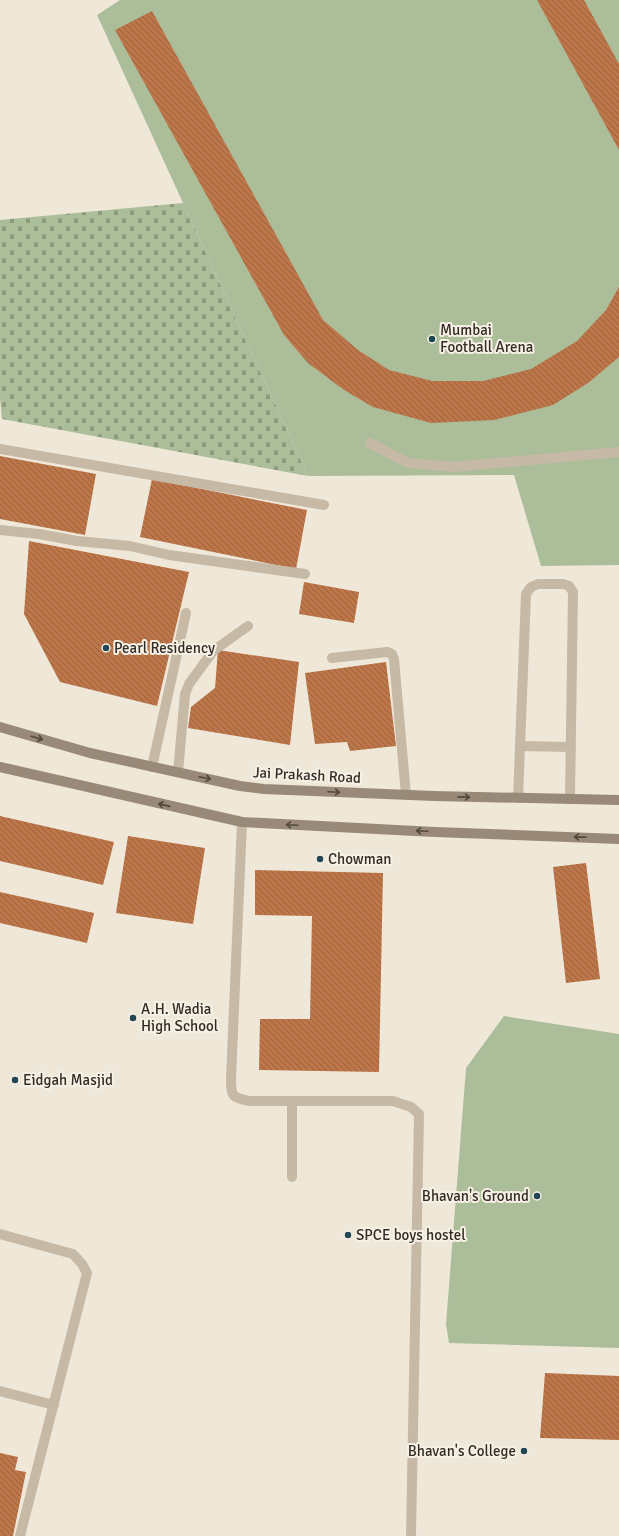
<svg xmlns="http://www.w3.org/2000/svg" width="619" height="1536" viewBox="0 0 619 1536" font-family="Signika,sans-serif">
	<defs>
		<pattern id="cemetery-stones" width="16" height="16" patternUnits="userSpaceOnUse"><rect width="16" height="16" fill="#acbd9a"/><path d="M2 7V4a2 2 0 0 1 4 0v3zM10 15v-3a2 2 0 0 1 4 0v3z" fill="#8d9a7d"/></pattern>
		<pattern id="building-back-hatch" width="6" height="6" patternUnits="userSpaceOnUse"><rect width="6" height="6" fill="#bd7649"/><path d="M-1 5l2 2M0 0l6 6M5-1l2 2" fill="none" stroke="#9a613d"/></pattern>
	</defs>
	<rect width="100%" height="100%" fill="#efe8d9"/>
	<path fill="url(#cemetery-stones)" d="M183,203L308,476L2,419L0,398V220Z"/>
	<g fill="#acbd9a">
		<path d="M120,0H619V565L541,566L514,475L308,476L97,15Z"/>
		<path d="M504,1016L619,1034V1348L449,1343L446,1324L466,1068Z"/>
	</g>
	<g fill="url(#building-back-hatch)">
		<path d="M537,0H584L619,64V150Z"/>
		<path d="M152,11L323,320L358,350L389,370L432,381H483L531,369L577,341L606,310L619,287V357L588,383L553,405L494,420L431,423L373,407L344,390L308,363L284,335L115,30Z"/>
		<path d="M0,456L96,474L85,535L0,519Z"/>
		<path d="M152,479L307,510L296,569L140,537Z"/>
		<path d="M29,541L189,572L157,706L60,682L24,614Z"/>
		<path d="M304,582L359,592L354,623L299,614Z"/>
		<path d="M218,650L299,662L290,745L188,728L191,707L215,688Z"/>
		<path d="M386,662L396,746L350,751L347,742L315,744L305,673Z"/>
		<path d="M0,816L114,842L103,885L0,861Z"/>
		<path d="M128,836L205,848L193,924L116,913Z"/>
		<path d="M586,863L600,979L566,983L553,867Z"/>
		<path d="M255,870L383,873L379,1072L259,1070L260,1019H310L312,916L255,915Z"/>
		<path d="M0,892L94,913L87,943L0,923Z"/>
		<path d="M545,1373L619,1376V1440L540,1438Z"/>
		<path d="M0,1453L18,1457L15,1470L26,1472L13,1536H0Z"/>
	</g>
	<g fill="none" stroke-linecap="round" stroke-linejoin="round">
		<g stroke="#c6b9a6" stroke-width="10">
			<path d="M370,443L408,463L453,467L619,452"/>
			<path d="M178,772L185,694L189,684L213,651L248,626"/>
			<path d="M242,822L231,1078C231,1097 232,1097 249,1101H393L411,1107L419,1114L411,1536"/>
			<path d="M292,1177V1101"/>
			<path d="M0,1234L73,1254L82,1264L87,1273L20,1536"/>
			<path d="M0,1391L54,1405"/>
		</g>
		<g stroke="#c6b9a6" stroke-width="10">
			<path d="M0,449L324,505"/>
			<path d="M0,530L39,534L77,541L130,546L169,555L305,574"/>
			<path d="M332,658L387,652L392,654L394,659L406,795"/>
			<path d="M520,746L571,747"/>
			<path d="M152,767L186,613"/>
			<path d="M518,798L526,594L531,587L538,584H563L569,586L573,592L570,799"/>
		</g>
		<g stroke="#998978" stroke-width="10">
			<path d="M0,727L90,753L240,786L264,789L434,796L619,800"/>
			<path d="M0,767L242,822L435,832L619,839"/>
		</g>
	</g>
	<defs><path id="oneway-shaft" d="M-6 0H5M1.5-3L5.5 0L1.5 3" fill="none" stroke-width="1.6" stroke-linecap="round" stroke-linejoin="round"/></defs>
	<g stroke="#52483f">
		<use href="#oneway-shaft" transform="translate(37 738) rotate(16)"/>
		<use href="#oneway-shaft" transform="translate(205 778) rotate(12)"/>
		<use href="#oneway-shaft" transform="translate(334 792) rotate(3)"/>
		<use href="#oneway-shaft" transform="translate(464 797) rotate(1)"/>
		<use href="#oneway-shaft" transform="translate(164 805) rotate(-167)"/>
		<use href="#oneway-shaft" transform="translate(292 825) rotate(-177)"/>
		<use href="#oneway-shaft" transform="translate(422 831) rotate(-177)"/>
		<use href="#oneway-shaft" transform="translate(580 837) rotate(-178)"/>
	</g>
	<g fill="#1f4651" stroke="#f7f1e5" stroke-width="1.5">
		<circle cx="432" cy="339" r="4"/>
		<circle cx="106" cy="648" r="4"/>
		<circle cx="320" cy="859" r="4"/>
		<circle cx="133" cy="1018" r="4"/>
		<circle cx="15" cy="1080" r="4"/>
		<circle cx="537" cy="1196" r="4"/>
		<circle cx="348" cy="1235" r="4"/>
		<circle cx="524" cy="1451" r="4"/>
	</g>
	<g text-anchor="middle" stroke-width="4" stroke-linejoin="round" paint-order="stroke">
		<g font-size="15" fill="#332c26" stroke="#f7f1e5" text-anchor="start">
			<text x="440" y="335">Mumbai<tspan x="440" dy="17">Football Arena</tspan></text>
			<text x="114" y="653">Pearl Residency</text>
			<text x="328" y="864">Chowman</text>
			<text x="141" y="1014">A.H. Wadia<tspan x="141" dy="17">High School</tspan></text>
			<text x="23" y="1085">Eidgah Masjid</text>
			<text x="529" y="1201" text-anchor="end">Bhavan's Ground</text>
			<text x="356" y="1240">SPCE boys hostel</text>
			<text x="516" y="1456" text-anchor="end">Bhavan's College</text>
		</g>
		<g font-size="15" fill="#332c26" stroke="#f7f1e5">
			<text transform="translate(307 775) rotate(3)" y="5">Jai Prakash Road</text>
		</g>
	</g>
</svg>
